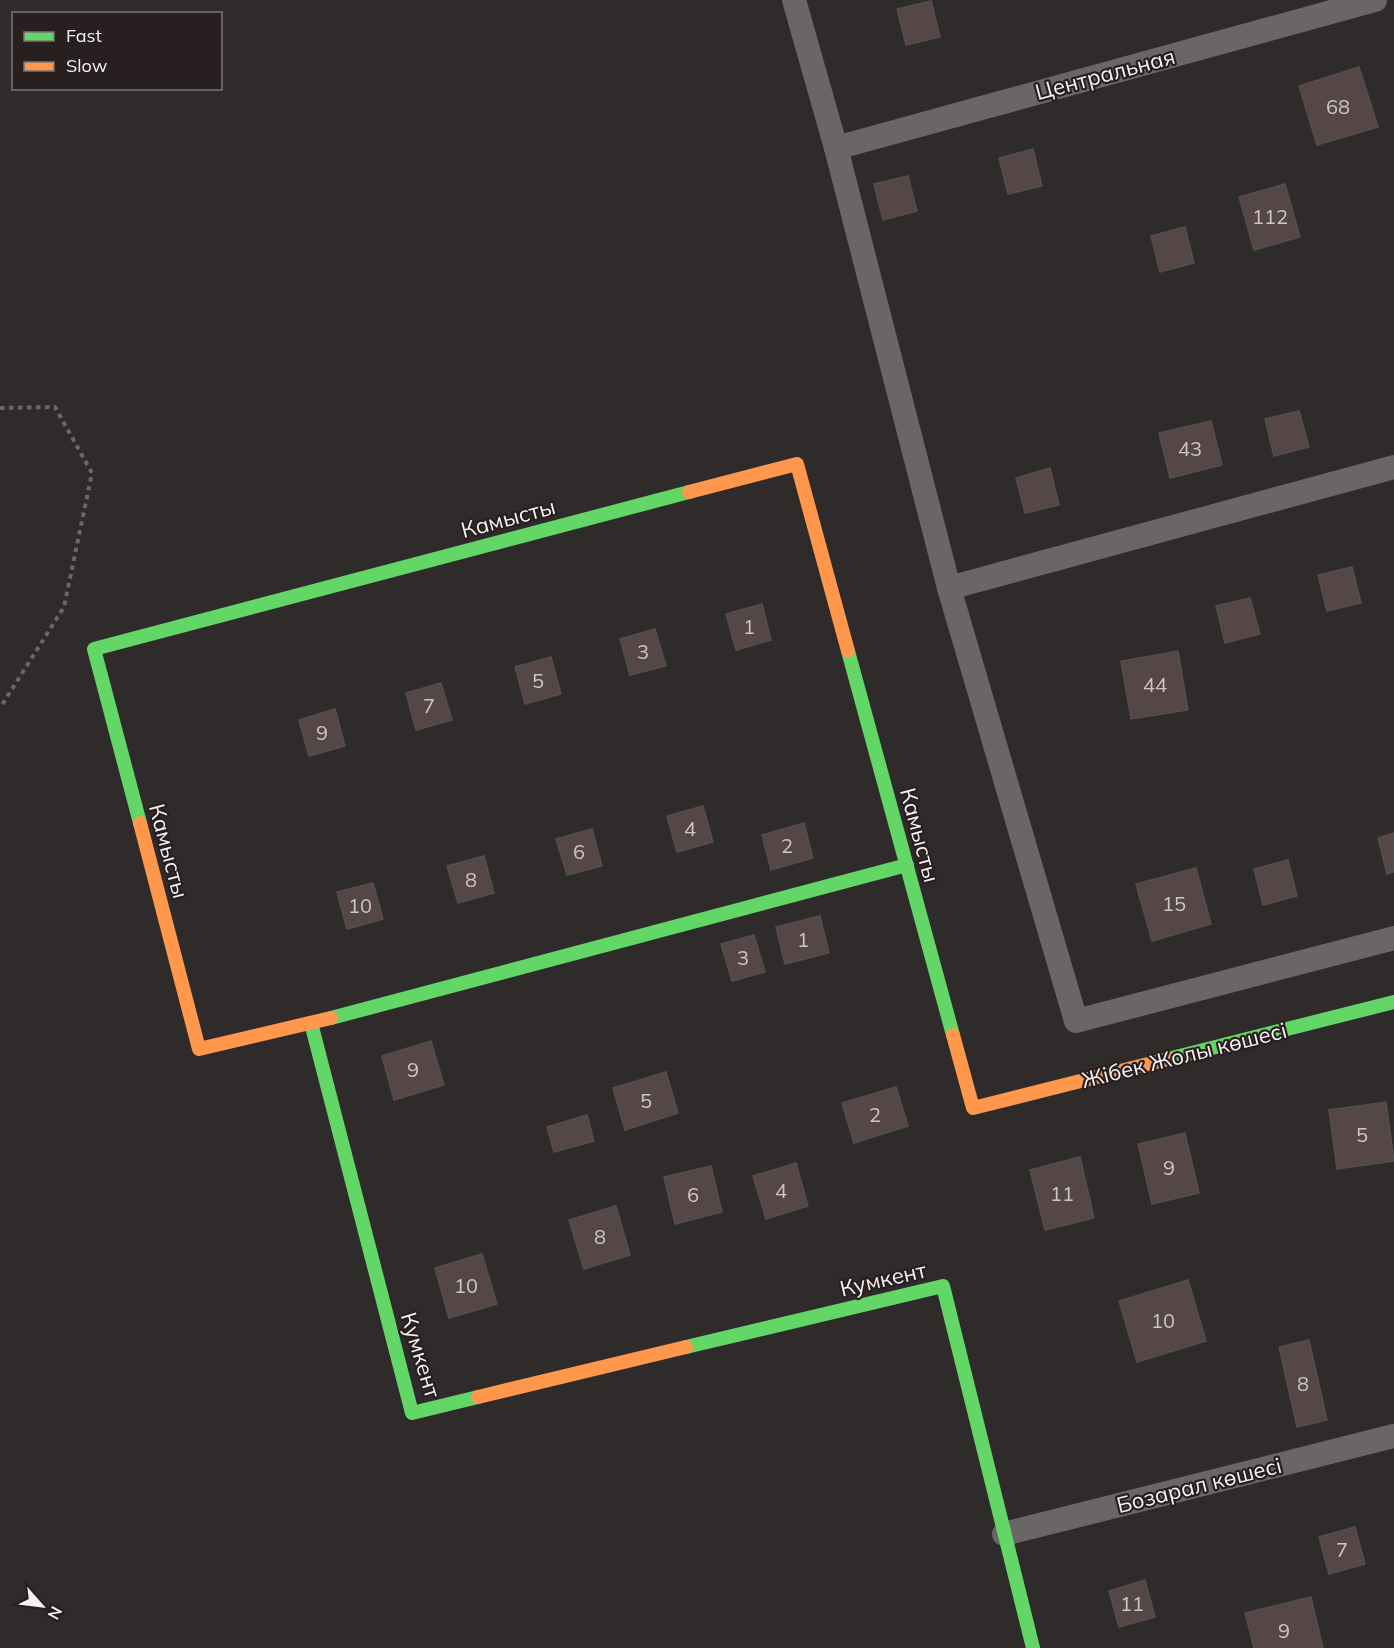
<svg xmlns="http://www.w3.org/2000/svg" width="1394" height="1648" viewBox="0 0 1394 1648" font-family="Mulish,sans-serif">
	<rect width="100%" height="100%" fill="#302b2b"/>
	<g fill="#554648" stroke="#534f4f" stroke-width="1.5">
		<path d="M931,1L940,37L906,45L897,9Z"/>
		<path d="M1359,67L1378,127L1317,145L1299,86Z"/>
		<path d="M1033,149L1042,186L1008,194L999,158Z"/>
		<path d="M908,176L917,211L883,220L874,184Z"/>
		<path d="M1285,184L1300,237L1254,250L1239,197Z"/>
		<path d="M1185,227L1194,263L1160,272L1151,236Z"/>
		<path d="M1299,411L1309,447L1274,456L1265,419Z"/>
		<path d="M1211,421L1222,465L1170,478L1159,433Z"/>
		<path d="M1050,468L1059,505L1025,513L1016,478Z"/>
		<path d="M1352,567L1361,603L1327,611L1318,575Z"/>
		<path d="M1250,598L1260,634L1225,643L1216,606Z"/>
		<path d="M762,604L771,640L736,650L726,614Z"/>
		<path d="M655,629L666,666L630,675L620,639Z"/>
		<path d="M1178,651L1188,710L1131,719L1121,661Z"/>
		<path d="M551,657L561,694L525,704L515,667Z"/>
		<path d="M441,683L452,720L416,730L406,693Z"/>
		<path d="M335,709L345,746L309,756L299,720Z"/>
		<path d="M703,806L713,842L677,852L667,816Z"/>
		<path d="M804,823L813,858L771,870L762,835Z"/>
		<path d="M592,829L602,866L567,875L556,839Z"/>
		<path d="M1394,833V872L1387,874L1378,838Z"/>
		<path d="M484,856L494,893L458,903L447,866Z"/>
		<path d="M1288,860L1297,896L1263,905L1254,869Z"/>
		<path d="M1196,868L1211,924L1152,941L1136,884Z"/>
		<path d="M373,883L383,919L347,929L337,892Z"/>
		<path d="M820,916L829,953L785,964L776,927Z"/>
		<path d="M754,935L765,972L732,981L721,944Z"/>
		<path d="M431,1041L444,1085L394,1100L382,1056Z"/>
		<path d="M666,1072L678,1113L625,1130L613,1088Z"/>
		<path d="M896,1087L908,1126L854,1143L842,1103Z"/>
		<path d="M1386,1102L1394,1161L1337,1169L1329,1110Z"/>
		<path d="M587,1115L594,1141L554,1152L547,1127Z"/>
		<path d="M1185,1133L1199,1193L1152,1204L1138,1144Z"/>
		<path d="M1080,1157L1094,1218L1045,1230L1030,1170Z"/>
		<path d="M796,1163L808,1206L766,1219L753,1176Z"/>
		<path d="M711,1166L722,1212L675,1224L664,1177Z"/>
		<path d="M616,1206L630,1255L584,1269L569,1220Z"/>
		<path d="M482,1254L497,1304L449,1318L435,1268Z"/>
		<path d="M1188,1280L1206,1341L1137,1362L1119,1301Z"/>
		<path d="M1309,1340L1327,1420L1297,1427L1279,1347Z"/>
		<path d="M1355,1527L1365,1564L1329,1574L1319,1537Z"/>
		<path d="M1145,1580L1155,1617L1119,1627L1109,1591Z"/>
		<path d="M1311,1597L1323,1648H1254L1245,1613Z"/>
	</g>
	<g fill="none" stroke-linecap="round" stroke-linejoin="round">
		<path stroke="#6b6767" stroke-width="4" stroke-dasharray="4.5 4.5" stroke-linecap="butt" d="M0,408L55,407L92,473L64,607L0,708"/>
		<g stroke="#6a6666" stroke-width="24">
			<path d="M794,0L836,148L949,588L1076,1021L1394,938"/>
			<path d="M836,148L1375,0"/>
			<path d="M949,588L1394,467"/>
			<path d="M1004,1534L1394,1436"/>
		</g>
		<g stroke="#63d668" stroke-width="14">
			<path d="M848,651L953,1035"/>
			<path d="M140,823L94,649L689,492"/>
			<path d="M331,1018L907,865"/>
			<path d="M311,1023L412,1413L478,1397"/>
			<path d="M1168,1059L1394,1002"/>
			<path d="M686,1347L943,1286L1033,1648"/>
		</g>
		<g stroke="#ff974d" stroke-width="14">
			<path d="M689,492L797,464L848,651"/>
			<path d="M140,823L199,1049L331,1018"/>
			<path d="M953,1035L973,1108L1168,1059"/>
			<path d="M478,1397L686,1347"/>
		</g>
	</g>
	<g text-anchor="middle" stroke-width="4.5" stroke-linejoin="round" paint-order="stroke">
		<g font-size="20" fill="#cfc6c7">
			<text x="1338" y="114">68</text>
			<text x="1270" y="224">112</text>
			<text x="1190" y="456">43</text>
			<text x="749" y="634">1</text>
			<text x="643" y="659">3</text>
			<text x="538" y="688">5</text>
			<text x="1155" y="692">44</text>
			<text x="429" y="713">7</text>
			<text x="322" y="740">9</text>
			<text x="690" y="836">4</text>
			<text x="787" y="853">2</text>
			<text x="579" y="859">6</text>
			<text x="471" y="887">8</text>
			<text x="1174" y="911">15</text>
			<text x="360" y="913">10</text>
			<text x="803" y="947">1</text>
			<text x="743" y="965">3</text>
			<text x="413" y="1077">9</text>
			<text x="646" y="1108">5</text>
			<text x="875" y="1122">2</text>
			<text x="1362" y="1142">5</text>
			<text x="1169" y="1175">9</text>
			<text x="781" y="1198">4</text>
			<text x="1062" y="1201">11</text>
			<text x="693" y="1202">6</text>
			<text x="600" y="1244">8</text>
			<text x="466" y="1293">10</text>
			<text x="1163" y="1328">10</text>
			<text x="1303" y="1391">8</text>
			<text x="1342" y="1557">7</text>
			<text x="1132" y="1611">11</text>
			<text x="1284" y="1638">9</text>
		</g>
		<g font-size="22" fill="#f8f1f1" stroke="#281f20">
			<text transform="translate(1105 74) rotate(-15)" y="8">Центральная</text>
			<text transform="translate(508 518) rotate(-15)" y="8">Камысты</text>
			<text transform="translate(920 835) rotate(75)" y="8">Камысты</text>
			<text transform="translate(169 851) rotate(75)" y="8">Камысты</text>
			<text transform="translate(1184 1055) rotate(-14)" y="8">Жібек Жолы көшесі</text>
			<text transform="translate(883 1279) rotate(-13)" y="8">Кумкент</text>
			<text transform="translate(421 1355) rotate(73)" y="8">Кумкент</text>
			<text transform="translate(1199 1485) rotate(-14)" y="8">Бозарал көшесі</text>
		</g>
	</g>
	<rect x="12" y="12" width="210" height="78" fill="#281f20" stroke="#7b7374" stroke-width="1.5"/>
	<rect x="24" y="32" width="30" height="9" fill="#63d668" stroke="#7b7374" stroke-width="1.5"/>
	<text x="66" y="42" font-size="18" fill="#f8f1f1">Fast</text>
	<rect x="24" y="62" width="30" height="9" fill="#ff974d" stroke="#7b7374" stroke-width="1.5"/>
	<text x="66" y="72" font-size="18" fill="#f8f1f1">Slow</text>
	<g transform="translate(42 1606) rotate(118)" stroke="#281f20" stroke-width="4.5" paint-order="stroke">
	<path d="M0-4.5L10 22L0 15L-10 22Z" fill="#f8f1f1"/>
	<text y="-9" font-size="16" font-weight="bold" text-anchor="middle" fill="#f8f1f1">N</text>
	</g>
</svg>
